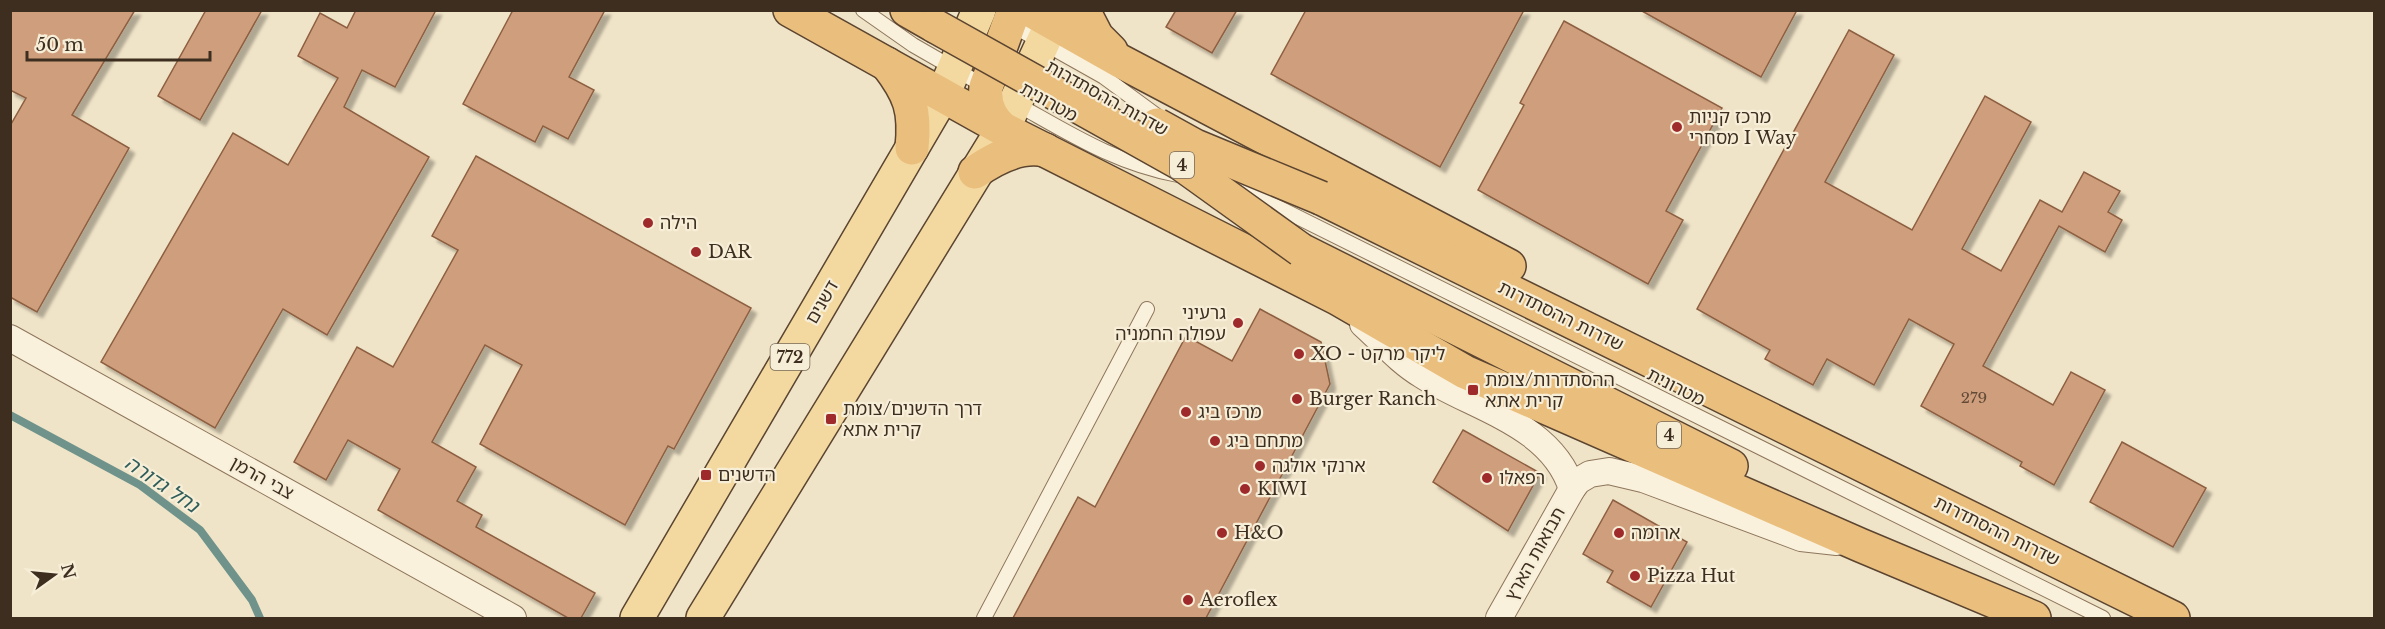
<svg xmlns="http://www.w3.org/2000/svg" width="2385" height="629" viewBox="0 0 2385 629" font-family="'Libre Baskerville','Noto Sans Hebrew',serif">
	<defs>
		<filter id="shadow"><feDropShadow dx="5.5" dy="5.5" stdDeviation="1.5" flood-color="#0004"/></filter>
	</defs>
	<rect width="100%" height="100%" fill="#f0e4c8"/>
	<g fill="none" stroke-linecap="round" stroke-linejoin="round">
		<path stroke="#6f938a" stroke-width="8" d="M10,415L140,485L200,530L252,600L260,618"/>
	</g>
	<g fill="#cf9f7d" stroke="#8d5f41" stroke-width="1.5" filter="url(#shadow)">
		<path d="M10,10H135L72,115L129,148L37,312L10,297V126L26,98L10,90Z"/>
		<path d="M206,10H262L200,120L158,96Z"/>
		<path d="M356,10H436L395,87L362,70L344,107L429,157L327,335L283,309L215,428L101,362L233,133L288,165L338,78L298,56L320,13L347,28Z"/>
		<path d="M513,10H605L569,77L594,90L568,139L543,126L535,142L463,104Z"/>
		<path d="M1176,10H1237L1212,53L1166,27Z"/>
		<path d="M1306,10H1524L1440,167L1271,74Z"/>
		<path d="M1640,10H1797L1761,77Z"/>
		<path d="M1564,21L1722,108L1666,211L1683,220L1648,284L1478,190L1524,105L1520,103Z"/>
		<path d="M1849,30L1894,55L1825,182L1912,230L1985,96L2031,122L1962,249L2001,271L2040,200L2062,212L2084,172L2120,191L2108,212L2122,220L2105,252L2059,226L1983,366L2053,405L2071,372L2105,390L2054,485L2020,466L2022,462L1921,406L1954,344L1909,319L1874,385L1827,359L1813,385L1765,359L1770,350L1697,309Z"/>
		<path d="M476,156L751,308L674,449L668,446L625,525L480,444L522,365L485,345L432,442L476,467L457,501L482,515L476,527L595,593L581,618H568L378,510L400,469L348,440L326,480L294,462L357,347L393,367L458,250L432,236Z"/>
		<path d="M1260,309L1321,342L1330,384L1206,618H1013L1078,497L1095,507L1186,336L1232,361Z"/>
		<path d="M1463,430L1540,473L1508,531L1433,482Z"/>
		<path d="M2122,442L2206,488L2173,547L2090,502Z"/>
		<path d="M1613,500L1687,542L1651,607L1607,582L1613,571L1583,554Z"/>
	</g>
	<g fill="none" stroke-linecap="round" stroke-linejoin="round">
		<g stroke="#8d765c" stroke-width="16">
			<g id="service">
				<path d="M863,10L913,45L986,87"/>
				<path d="M1008,23L1104,77L1164,121"/>
				<path d="M1013,102C1069,133 1114,163 1178,175"/>
				<path d="M1233,185L2103,618"/>
				<path d="M984,618L1147,309"/>
			</g>
		</g>
		<g stroke="#8d765c" stroke-width="28">
			<g id="minor">
				<path d="M1363,324C1382,341 1400,362 1422,375C1473,408 1552,424 1572,489"/>
				<path d="M10,338L513,618"/>
				<path d="M1499,618L1572,489L1578,481L1590,474L1609,471L1643,479L1801,538L1837,542"/>
			</g>
		</g>
		<g stroke="#5b4430" stroke-width="36">
			<g id="primary">
				<path d="M637,618L943,95L979,10"/>
				<path d="M703,618L1003,129L1052,23"/>
			</g>
		</g>
		<g stroke="#5b4430" stroke-width="36">
			<g id="trunk">
				<path d="M790,10L1003,129L1337,298L1465,372L1860,545L2034,618"/>
				<path d="M907,10L935,26"/>
				<path d="M1030,10L1120,61L1509,266"/>
				<path d="M1083,10L1097,37L1111,51"/>
				<path d="M887,64C910,94 916,110 912,148"/>
				<path d="M1003,129C990,118 984,104 986,87L1014,10"/>
				<path d="M975,172C995,158 1021,145 1045,150"/>
				<path d="M1321,198L2173,618"/>
				<path d="M1301,250L1731,466"/>
			</g>
		</g>
		<use href="#service" stroke="#faf1dc" stroke-width="14"/>
		<use href="#minor" stroke="#faf1dc" stroke-width="26"/>
		<use href="#primary" stroke="#f3d9a0" stroke-width="33"/>
		<use href="#trunk" stroke="#eabe7c" stroke-width="33"/>
		<g stroke="#5b4430" stroke-width="36" stroke-linecap="butt">
			<g id="trunk-bridge">
				<path d="M935,26L1180,163L1301,250"/>
				<path d="M1157,125L1195,146L1321,198"/>
			</g>
		</g>
		<use href="#trunk-bridge" stroke="#eabe7c" stroke-width="33"/>
	</g>
	<g fill="#9e2a2b" stroke="#f7eed8" stroke-width="2">
		<circle cx="1677" cy="127" r="6"/>
		<circle cx="648" cy="223" r="6"/>
		<circle cx="696" cy="252" r="6"/>
		<circle cx="1238" cy="323" r="6"/>
		<circle cx="1299" cy="354" r="6"/>
		<rect x="1467" y="384" width="12" height="12" rx="3"/>
		<circle cx="1297" cy="399" r="6"/>
		<circle cx="1186" cy="412" r="6"/>
		<rect x="825" y="413" width="12" height="12" rx="3"/>
		<circle cx="1215" cy="441" r="6"/>
		<circle cx="1260" cy="466" r="6"/>
		<rect x="700" y="469" width="12" height="12" rx="3"/>
		<circle cx="1487" cy="478" r="6"/>
		<circle cx="1245" cy="489" r="6"/>
		<circle cx="1222" cy="533" r="6"/>
		<circle cx="1619" cy="533" r="6"/>
		<circle cx="1635" cy="576" r="6"/>
		<circle cx="1188" cy="600" r="6"/>
	</g>
	<g text-anchor="middle" stroke-width="4.5" stroke-linejoin="round" paint-order="stroke">
		<g font-size="15" fill="#624a37">
			<text x="1974" y="403">279</text>
		</g>
		<g fill="#f7eed8" stroke="#756857" stroke-width="1.5">
			<rect x="1170" y="152" width="24" height="26" rx="4.5"/>
			<rect x="770.5" y="344" width="39" height="26" rx="4.5"/>
			<rect x="1657" y="422" width="24" height="26" rx="4.5"/>
		</g>
		<g font-size="16" font-weight="bold" fill="#3d2e20">
			<text x="1182" y="171">4</text>
			<text x="790" y="363">772</text>
			<text x="1669" y="441">4</text>
		</g>
		<g font-size="18" fill="#3d2e20" stroke="#f7eed8">
			<text transform="translate(1107 98) rotate(29)" y="6">שדרות ההסתדרות</text>
			<text transform="translate(1049 102) rotate(29)" y="6">מטרונית</text>
			<text transform="translate(822 302) rotate(-60)" y="6">דשנים</text>
			<text transform="translate(1561 316) rotate(26)" y="6">שדרות ההסתדרות</text>
			<text transform="translate(1676 387) rotate(27)" y="6">מטרונית</text>
			<text transform="translate(262 478) rotate(29)" y="6">צבי הרמן</text>
			<text transform="translate(1997 531) rotate(26)" y="6">שדרות ההסתדרות</text>
			<text transform="translate(1535 554) rotate(-61)" y="6">תבואות הארץ</text>
		</g>
		<g font-size="18" fill="#3d2e20" stroke="#f7eed8" text-anchor="start">
			<text x="1689" y="123">מרכז קניות<tspan x="1689" dy="21">מסחרי I Way</tspan></text>
			<text x="660" y="229">הילה</text>
			<text x="708" y="258">DAR</text>
			<text x="1226" y="319" text-anchor="end">גרעיני<tspan x="1226" dy="21">עפולה החמניה</tspan></text>
			<text x="1311" y="360">XO - ליקר מרקט</text>
			<text x="1485" y="386">ההסתדרות/צומת<tspan x="1485" dy="21">קרית אתא</tspan></text>
			<text x="1309" y="405">Burger Ranch</text>
			<text x="843" y="415">דרך הדשנים/צומת<tspan x="843" dy="21">קרית אתא</tspan></text>
			<text x="1198" y="418">מרכז ביג</text>
			<text x="1227" y="447">מתחם ביג</text>
			<text x="1272" y="472">ארנקי אולגה</text>
			<text x="718" y="481">הדשנים</text>
			<text x="1499" y="484">רפאלו</text>
			<text x="1257" y="495">KIWI</text>
			<text x="1234" y="539">H&amp;O</text>
			<text x="1631" y="539">ארומה</text>
			<text x="1647" y="582">Pizza Hut</text>
			<text x="1200" y="606">Aeroflex</text>
		</g>
		<g font-size="20" font-style="italic" fill="#2f5d5a" stroke="#f7eed8">
			<text transform="translate(162 484) rotate(34)" y="7">נחל גדורה</text>
		</g>
	</g>
	<rect width="2385" height="629" fill="none" stroke="#3d2e20" stroke-width="24"/>
	<g transform="translate(54 575) rotate(75)" stroke="#f7eed8" stroke-width="4.5" paint-order="stroke">
	<path d="M0-4.5L10 22L0 15L-10 22Z" fill="#3d2e20"/>
	<text y="-9" font-size="16" font-weight="bold" text-anchor="middle" fill="#3d2e20">N</text>
	</g>
	<path d="M27 51v9h183v-9" fill="none" stroke="#3d2e20" stroke-width="3"/>
	<text x="36" y="51" font-size="18" fill="#3d2e20" stroke="#f7eed8" stroke-width="4.5" paint-order="stroke">50 m</text>
</svg>
